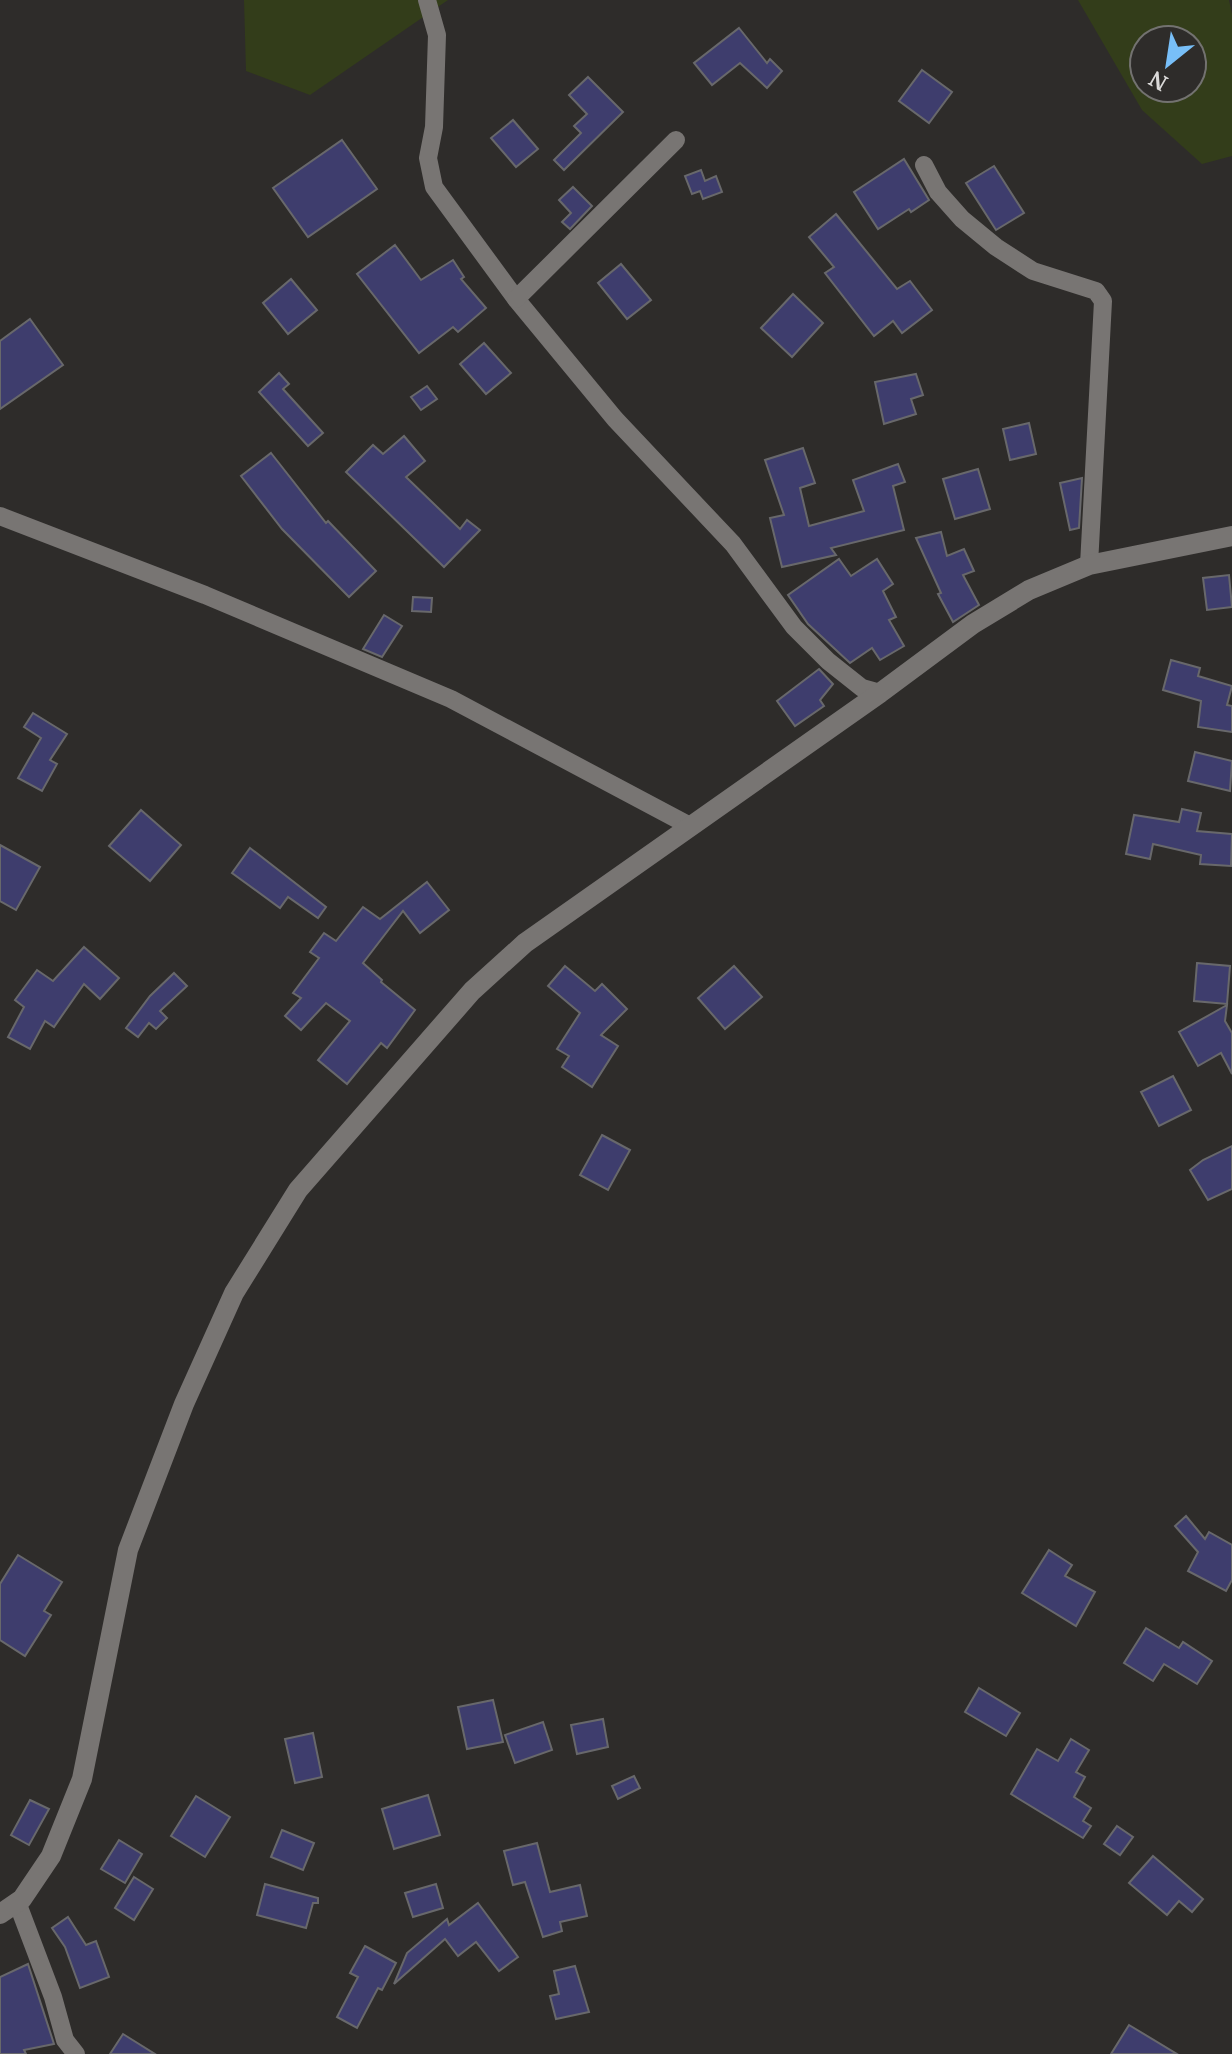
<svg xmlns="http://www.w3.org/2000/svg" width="1232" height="2054" viewBox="0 0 1232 2054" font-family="'PT Serif',serif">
	<rect width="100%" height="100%" fill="#2e2c2a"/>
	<g fill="#333d1a" fill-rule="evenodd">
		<path d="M244,0H448L310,95L246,71Z"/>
		<path d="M1078,0H1229L1232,14V156L1202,164L1142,110ZM1192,40V88H1144V40Z"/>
	</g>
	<g fill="#3e3d6d" stroke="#68686b" stroke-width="2">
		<path d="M739,28L767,63L770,59L782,71L767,88L740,63L712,85L694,63Z"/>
		<path d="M922,70L952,92L929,123L899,101Z"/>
		<path d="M588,77L623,112L564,170L554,160L581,133L574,126L587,114L569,95Z"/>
		<path d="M513,120L538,149L516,167L491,138Z"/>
		<path d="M342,140L377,189L308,237L273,188Z"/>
		<path d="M904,159L929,200L911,212L909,209L878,229L854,192Z"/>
		<path d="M994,166L1024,213L996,230L966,183Z"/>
		<path d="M701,170L705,181L716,176L722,192L703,199L700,191L692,194L685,176Z"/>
		<path d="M573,187L592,206L570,229L562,222L571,213L559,200Z"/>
		<path d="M836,214L897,289L910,281L932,310L902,333L893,321L874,336L825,273L834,267L809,237Z"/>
		<path d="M395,245L421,280L453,260L464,277L461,279L486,308L458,332L453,327L419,353L357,274Z"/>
		<path d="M621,264L651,300L627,319L598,283Z"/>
		<path d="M291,279L317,310L288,334L263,303Z"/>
		<path d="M793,294L823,323L792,357L761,328Z"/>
		<path d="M30,319L63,365L0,409V341Z"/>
		<path d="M484,343L511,373L486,394L460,364Z"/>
		<path d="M279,373L289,384L283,389L323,433L308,446L259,392Z"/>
		<path d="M916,374L923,395L911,399L916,414L884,424L875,382Z"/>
		<path d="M427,386L437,399L421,410L411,397Z"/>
		<path d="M1029,423L1036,454L1010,460L1003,429Z"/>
		<path d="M404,436L425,461L406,477L460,529L467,520L480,530L444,567L346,472L373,445L383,454Z"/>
		<path d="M803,448L815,483L800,488L809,526L864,511L853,480L898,464L905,482L893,486L904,530L831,548L836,555L782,567L770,518L784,515L765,460Z"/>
		<path d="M271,453L326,523L328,521L376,571L349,597L282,529L241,476Z"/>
		<path d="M978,469L990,509L955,519L943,479Z"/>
		<path d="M1082,478L1079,528L1070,530L1060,483Z"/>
		<path d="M941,532L947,556L964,549L974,571L963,575L979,605L953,622L938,594L941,593L916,538Z"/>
		<path d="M839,559L851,576L877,559L893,584L883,591L896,617L889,620L904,646L880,660L872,648L850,663L808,624L788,595Z"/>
		<path d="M1229,575L1232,607L1207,610L1203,578Z"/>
		<path d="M413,597L432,598L431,612L412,611Z"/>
		<path d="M384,615L402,626L382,657L363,649Z"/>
		<path d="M1171,660L1200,668L1198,676L1232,686L1227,705L1232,706V732L1198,727L1201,701L1163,690Z"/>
		<path d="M819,669L833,684L820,700L824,706L795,726L777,701Z"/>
		<path d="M33,713L67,734L50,760L57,764L42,791L18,778L41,738L24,727Z"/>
		<path d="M1195,752L1232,761L1230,791L1188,781Z"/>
		<path d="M1182,809L1201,813L1197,831L1232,834L1231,866L1200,864L1201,855L1153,844L1150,859L1126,854L1134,815L1179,822Z"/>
		<path d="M141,810L181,845L150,881L109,846Z"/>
		<path d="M0,845L40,867L16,910L0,901Z"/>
		<path d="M250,848L326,907L318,918L288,897L280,908L232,873Z"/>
		<path d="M427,882L449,910L420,933L403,911L363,963L382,980L381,982L415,1010L387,1048L381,1043L347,1084L318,1060L350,1021L326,1003L301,1030L285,1016L301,998L293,993L319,958L310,952L324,933L336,941L363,907L380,919Z"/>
		<path d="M84,947L119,978L100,999L84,984L54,1027L45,1021L30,1049L8,1037L24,1007L15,1000L37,970L53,981Z"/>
		<path d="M1197,963L1230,966L1227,1004L1194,1001Z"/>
		<path d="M565,966L595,991L602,984L627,1009L601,1035L618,1046L592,1087L562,1067L569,1056L557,1049L580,1013L548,986Z"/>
		<path d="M734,966L762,997L725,1029L698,998Z"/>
		<path d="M174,973L187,986L160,1011L167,1018L156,1029L149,1023L138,1037L126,1028L150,996Z"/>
		<path d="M1227,1005L1225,1021L1232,1033V1074L1221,1053L1198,1066L1179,1032Z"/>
		<path d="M1173,1076L1191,1110L1159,1126L1141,1092Z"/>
		<path d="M602,1135L630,1150L608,1190L580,1175Z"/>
		<path d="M1232,1146V1189L1208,1200L1190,1170L1203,1160Z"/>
		<path d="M1186,1516L1205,1539L1209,1532L1232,1545V1580L1226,1591L1188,1571L1198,1552L1175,1526Z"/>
		<path d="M1049,1550L1072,1565L1065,1576L1095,1592L1076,1626L1022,1593Z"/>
		<path d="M18,1555L62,1582L44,1611L51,1615L25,1656L0,1640V1584Z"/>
		<path d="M1146,1628L1179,1648L1183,1642L1212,1661L1197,1684L1164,1664L1153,1681L1124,1663Z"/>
		<path d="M979,1688L1020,1713L1006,1736L965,1712Z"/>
		<path d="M493,1700L503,1742L467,1749L458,1707Z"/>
		<path d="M603,1719L608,1747L577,1754L571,1725Z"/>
		<path d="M543,1722L552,1750L515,1763L505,1735Z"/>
		<path d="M313,1733L322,1777L295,1783L285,1739Z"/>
		<path d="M1071,1739L1089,1750L1076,1772L1085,1777L1074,1797L1091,1808L1083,1821L1091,1826L1083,1838L1011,1794L1037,1749L1058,1761Z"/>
		<path d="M634,1776L640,1788L618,1799L612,1786Z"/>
		<path d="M428,1795L440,1835L394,1849L382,1809Z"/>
		<path d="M196,1796L230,1817L205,1857L171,1836Z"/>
		<path d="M30,1800L49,1809L29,1845L11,1835Z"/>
		<path d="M1117,1826L1133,1837L1120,1855L1104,1844Z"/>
		<path d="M282,1830L314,1843L303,1870L271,1857Z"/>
		<path d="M119,1840L142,1854L125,1883L101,1869Z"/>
		<path d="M537,1843L550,1892L580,1885L587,1916L560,1922L562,1931L543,1937L525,1882L513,1885L504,1851Z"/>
		<path d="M1153,1856L1203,1899L1192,1912L1179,1901L1167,1915L1129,1883Z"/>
		<path d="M134,1877L153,1889L134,1920L115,1908Z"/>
		<path d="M265,1884L318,1898V1903H313L306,1928L257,1915Z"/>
		<path d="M436,1884L443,1908L413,1917L405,1893Z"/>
		<path d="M478,1903L518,1957L499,1971L476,1942L458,1956L445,1939L394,1984L407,1953L447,1919L449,1925Z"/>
		<path d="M68,1917L86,1945L96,1941L109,1977L80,1988L65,1947L52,1928Z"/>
		<path d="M365,1946L396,1963L382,1990L378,1988L357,2028L337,2017L358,1977L350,1973Z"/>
		<path d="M28,1964L54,2044L24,2050L26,2054H0V1977Z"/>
		<path d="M575,1966L589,2012L556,2019L550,1996L559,1994L554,1971Z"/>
		<path d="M1129,2025L1177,2054H1111Z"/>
		<path d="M123,2034L155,2054H110Z"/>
	</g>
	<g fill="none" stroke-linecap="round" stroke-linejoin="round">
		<g stroke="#787573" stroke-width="18">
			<path d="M427,0L437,35L434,127L428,158L434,187L516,299L615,419L733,544L794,627L828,661L862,688L880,693"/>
			<path d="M924,165L938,192L962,219L996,247L1033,271L1096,291L1103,301L1089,565"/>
			<path d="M516,299L676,140"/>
			<path d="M0,516L205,595L451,699L690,826"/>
			<path d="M17,1902L53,1997L65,2040L76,2054"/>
		</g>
		<path stroke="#787573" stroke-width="20" d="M0,1914L22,1899L51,1856L82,1779L128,1550L184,1404L234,1293L298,1190L472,991L525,943L880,693L973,624L1029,590L1089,565L1232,536"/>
	</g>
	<g transform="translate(1168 64) rotate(210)"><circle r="38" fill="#2e2c2a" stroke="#737270" stroke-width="2"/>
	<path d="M0-6L14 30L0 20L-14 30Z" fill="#78bff8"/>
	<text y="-12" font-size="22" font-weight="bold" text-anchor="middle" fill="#dbdad9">N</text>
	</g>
</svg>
